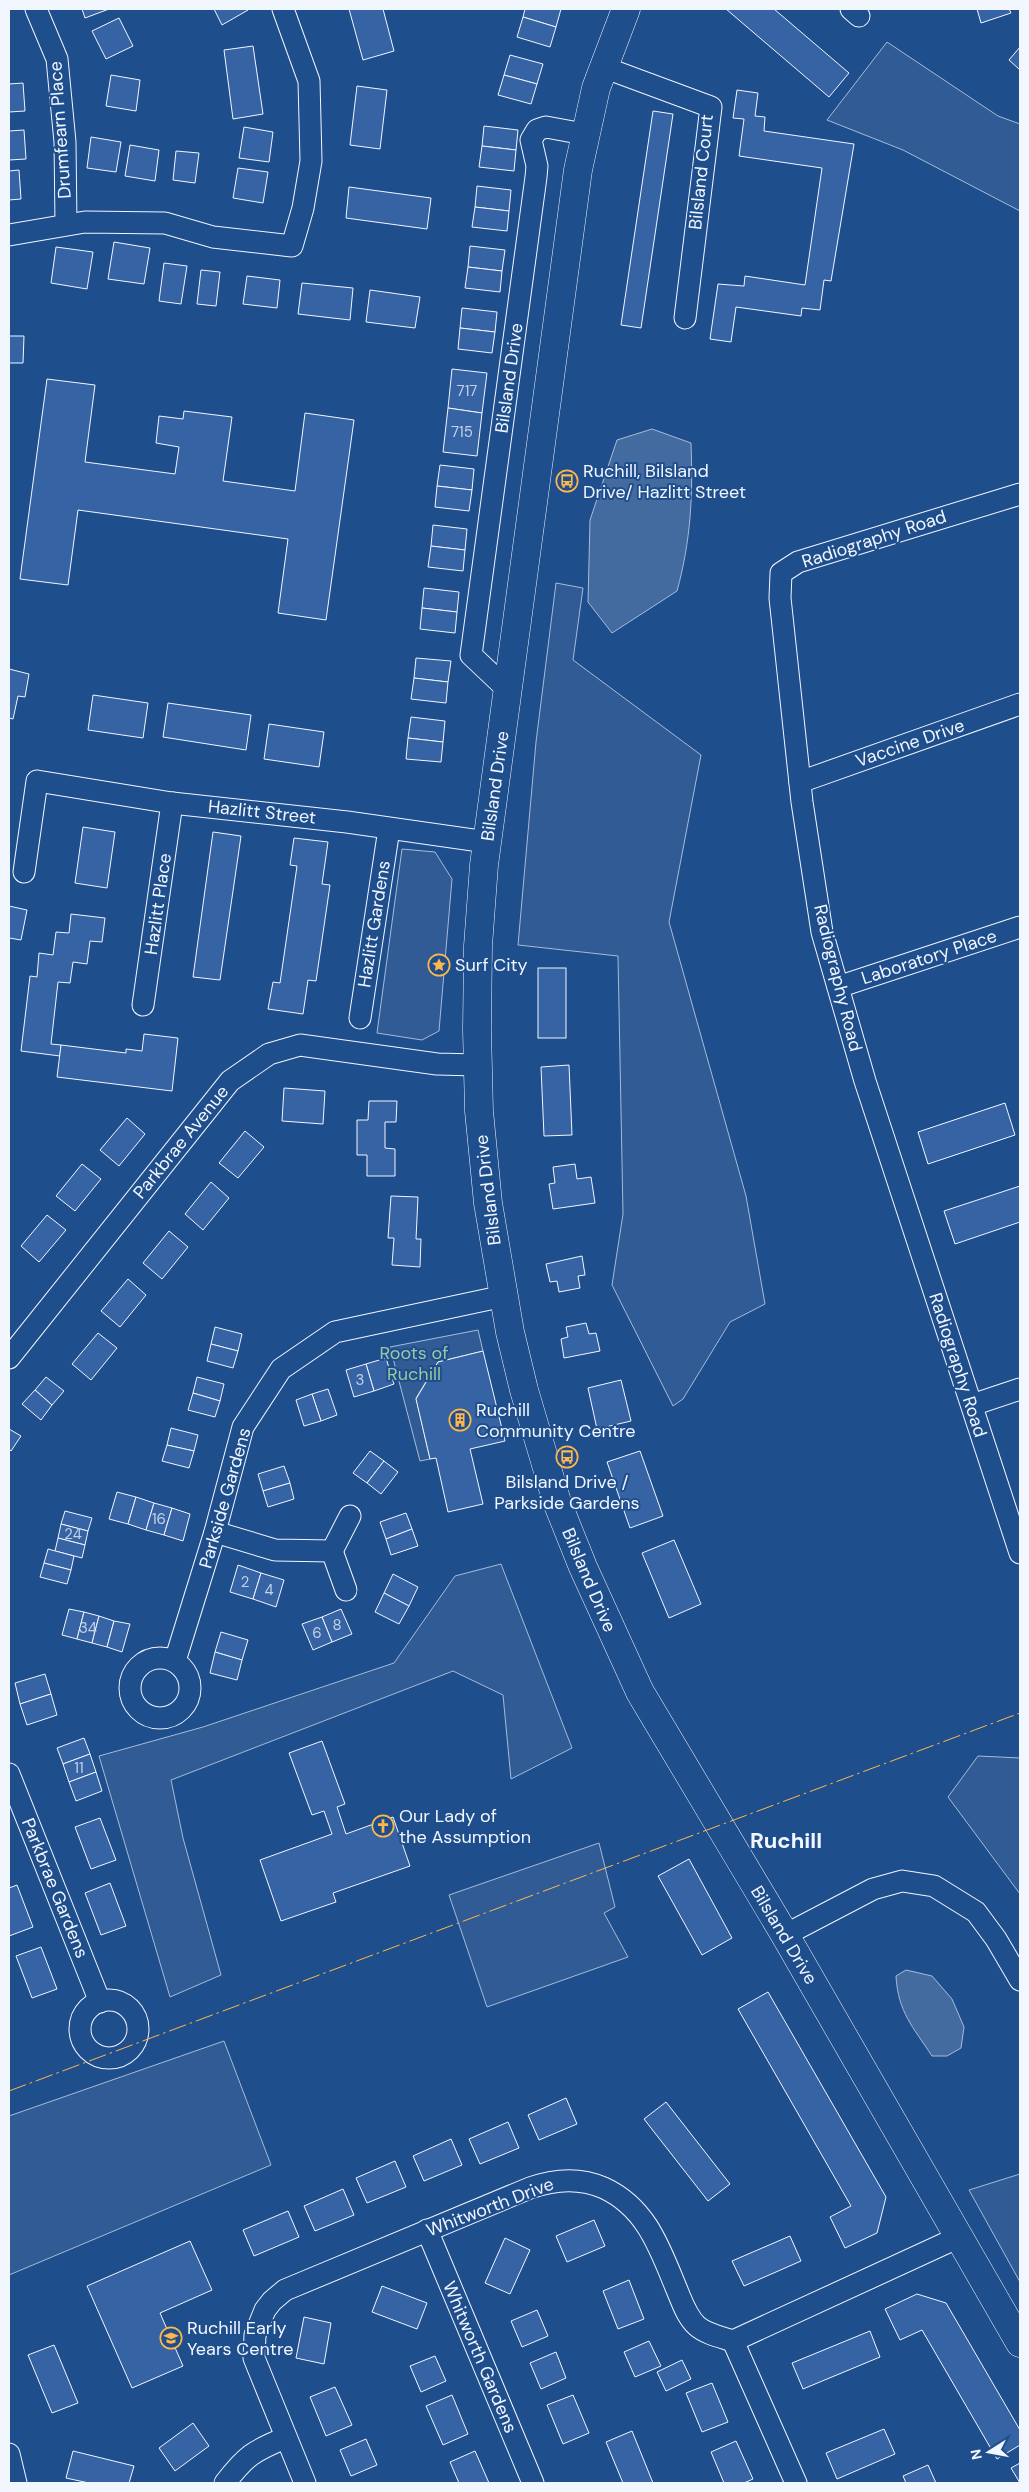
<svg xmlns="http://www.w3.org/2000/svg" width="1029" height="2492" viewBox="0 0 1029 2492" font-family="'DM Sans',sans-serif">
	<rect width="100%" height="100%" fill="#1f4e8c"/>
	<g fill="#305b95" stroke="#a8bbd7">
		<path d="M887,42L998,116L1020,124V211L903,150L827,120Z"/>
		<path d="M556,583L583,588L573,660L701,755L669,922L746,1196L765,1304L730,1322L683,1399L673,1406L612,1285L623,1214L618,956L518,945L536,742Z"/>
		<path d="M402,849L435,852L452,879L439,1031L422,1040L377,1033Z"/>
		<path d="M478,1330L483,1351L438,1362L416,1398L430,1459L420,1461L390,1347Z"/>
		<path d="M501,1564L572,1748L511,1779L503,1695L453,1671L171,1780L183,1838L221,1975L170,1997L99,1756L203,1727L394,1663L455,1576Z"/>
		<path d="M978,1756L1020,1758V1894L948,1797Z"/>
		<path d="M599,1843L615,1907L604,1913L628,1957L487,2007L449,1895Z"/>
		<path d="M224,2041L271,2165L9,2275V2116Z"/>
		<path d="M1020,2174V2282L969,2190Z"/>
	</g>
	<g fill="#446ba0" stroke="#a8bbd7">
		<path d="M652,429L691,443C693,495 691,540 677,591L612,633L588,602L590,520L617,440Z"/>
		<path d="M906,1970L932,1976L952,1999L964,2027L961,2048L947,2056H932C913,2027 898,2012 896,1976Z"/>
	</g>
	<g fill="#3563a3" stroke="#f2f6ff">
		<path d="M82,9H109L85,18Z"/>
		<path d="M214,9H248V10L222,25Z"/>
		<path d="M349,9H383L394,51L363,60Z"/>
		<path d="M525,9H561L556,27L523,17Z"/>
		<path d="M726,9H774L849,73L829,97Z"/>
		<path d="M977,9H1009L1011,13L981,23Z"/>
		<path d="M523,17L556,27L550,47L517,37Z"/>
		<path d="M119,18L133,46L106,59L92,31Z"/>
		<path d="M253,46L263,114L233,119L224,50Z"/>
		<path d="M1020,47V70L1009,60Z"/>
		<path d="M510,55L543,64L537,84L504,75Z"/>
		<path d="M111,75L140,80L136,111L106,106Z"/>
		<path d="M504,75L537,84L531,104L498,95Z"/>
		<path d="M23,83L25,111L9,112V84Z"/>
		<path d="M357,86L387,90L380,149L350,145Z"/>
		<path d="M737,90L758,93L755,116L765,117L764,131L854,144L831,281L824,280L820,310L802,308L801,316L736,307L731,342L710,339L718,284L744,286L745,276L805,285L822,168L739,156L744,119L733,118Z"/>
		<path d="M653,111L673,114L641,328L621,325Z"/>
		<path d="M484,126L518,130L516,150L482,146Z"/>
		<path d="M244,127L273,132L269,162L239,158Z"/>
		<path d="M24,130L26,159L9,160V131Z"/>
		<path d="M91,137L121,142L116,172L87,168Z"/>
		<path d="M130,145L159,150L155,181L125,176Z"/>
		<path d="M482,146L516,150L514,171L479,167Z"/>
		<path d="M176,151L199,153L195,183L173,180Z"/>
		<path d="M238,168L268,172L263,203L233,198Z"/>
		<path d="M19,170L21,199L9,200V171Z"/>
		<path d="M477,186L511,190L509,211L475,207Z"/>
		<path d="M349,187L431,198L427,229L346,218Z"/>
		<path d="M475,207L509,211L507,231L472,227Z"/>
		<path d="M114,242L150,248L144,284L108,279Z"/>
		<path d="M470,246L505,250L502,271L468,267Z"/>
		<path d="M56,247L93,252L87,289L51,283Z"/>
		<path d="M164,263L187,266L181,304L159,301Z"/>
		<path d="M468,267L502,271L500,292L465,288Z"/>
		<path d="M201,270L220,272L216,306L197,304Z"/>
		<path d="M247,276L280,280L277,308L243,304Z"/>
		<path d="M302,283L353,288L350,320L298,314Z"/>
		<path d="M370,290L420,297L415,328L366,322Z"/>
		<path d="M462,308L497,312L495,332L460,328Z"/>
		<path d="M460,328L495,332L492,353L458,349Z"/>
		<path d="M9,336H24L23,363H9Z"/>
		<path d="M452,369L487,373L482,413L448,408Z"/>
		<path d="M47,379L95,385L85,462L175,474L179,447L156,443L159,416L183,419L184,411L232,417L223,481L295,491L305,413L354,420L326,620L278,613L288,539L78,510L68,585L20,579Z"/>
		<path d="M448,408L482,413L477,456L443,452Z"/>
		<path d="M440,465L474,469L472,490L437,486Z"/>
		<path d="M437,486L472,490L469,511L435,507Z"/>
		<path d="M433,525L467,529L465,550L431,546Z"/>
		<path d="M431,546L465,550L463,571L428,567Z"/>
		<path d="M424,588L459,592L457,612L422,608Z"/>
		<path d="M422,608L457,612L455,633L420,629Z"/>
		<path d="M416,658L451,661L448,682L414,678Z"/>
		<path d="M9,669L29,674L25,697L18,696L13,719L9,718Z"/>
		<path d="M414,678L448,682L446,703L411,699Z"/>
		<path d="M93,695L148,703L143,738L88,730Z"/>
		<path d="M168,703L251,715L246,750L163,737Z"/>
		<path d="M411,717L445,721L443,742L408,738Z"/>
		<path d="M269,724L324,732L319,767L264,759Z"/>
		<path d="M408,738L443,742L441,762L406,759Z"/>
		<path d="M83,827L115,832L107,888L75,883Z"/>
		<path d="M213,832L241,836L220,980L193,977Z"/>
		<path d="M294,838L328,842L322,884L330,885L316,981L308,980L303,1014L268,1009L273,982L280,983L297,866L290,865Z"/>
		<path d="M9,906L27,910L21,940L9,938Z"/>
		<path d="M71,914L105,918L102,942L90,941L87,964L73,962L70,983L58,982L51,1044L61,1045L60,1056L21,1051L30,976L37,977L39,953L53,955L56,932L69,933Z"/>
		<rect x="538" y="968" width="28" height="70"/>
		<path d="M144,1034L178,1038L172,1091L57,1077L61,1045L126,1053V1049L142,1051Z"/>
		<path d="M569,1065L572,1135L544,1136L541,1067Z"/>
		<path d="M284,1088L325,1091L323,1124L282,1121Z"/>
		<path d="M369,1101H397L396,1122H385V1148L395,1149V1176H367V1155H357V1120H368Z"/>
		<path d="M1005,1103L1015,1135L928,1164L918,1132Z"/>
		<path d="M127,1118L145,1134L119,1166L100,1150Z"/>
		<path d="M245,1131L264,1147L238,1178L219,1163Z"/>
		<path d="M82,1164L101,1179L75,1211L56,1196Z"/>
		<path d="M575,1164L577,1179L591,1177L595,1203L553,1209L549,1184L555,1183L553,1167Z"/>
		<path d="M211,1182L229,1198L203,1230L185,1214Z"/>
		<path d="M1020,1186V1222L955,1244L944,1211Z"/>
		<path d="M391,1196L418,1197L416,1239H421L420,1267L392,1265L394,1238H388Z"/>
		<path d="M47,1215L66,1230L39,1262L21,1246Z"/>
		<path d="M169,1231L188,1247L162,1279L143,1263Z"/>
		<path d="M582,1256L585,1275L578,1276L580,1288L559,1292L557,1281L550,1282L546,1264Z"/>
		<path d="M128,1279L146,1295L120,1327L101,1311Z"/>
		<path d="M586,1323L589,1334L596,1333L600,1351L564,1358L561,1339L568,1337L566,1327Z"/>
		<path d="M215,1327L242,1334L238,1351L211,1344Z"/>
		<path d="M98,1333L117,1348L91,1380L72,1364Z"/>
		<path d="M211,1344L238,1351L233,1368L207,1361Z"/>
		<path d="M483,1351L505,1441L470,1449L483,1504L448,1512L436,1458L430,1459L416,1399L438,1362Z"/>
		<path d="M386,1358L394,1384L374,1391L366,1364Z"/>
		<path d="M366,1364L374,1391L354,1397L346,1370Z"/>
		<path d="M46,1377L64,1391L52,1405L35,1390Z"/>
		<path d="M197,1377L224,1384L220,1401L193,1393Z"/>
		<path d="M621,1380L631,1421L597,1429L588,1388Z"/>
		<path d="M328,1389L337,1415L321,1421L312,1394Z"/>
		<path d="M35,1390L52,1405L41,1420L22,1404Z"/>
		<path d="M193,1393L220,1401L215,1417L188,1410Z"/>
		<path d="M312,1394L321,1421L304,1426L296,1400Z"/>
		<path d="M171,1428L198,1435L194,1451L167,1445Z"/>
		<path d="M9,1429L21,1436L11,1451L9,1449Z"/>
		<path d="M167,1445L194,1451L189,1468L162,1461Z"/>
		<path d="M370,1451L384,1461L367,1483L353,1473Z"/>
		<path d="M640,1451L663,1516L630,1528L607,1462Z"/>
		<path d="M384,1461L398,1472L381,1494L367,1483Z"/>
		<path d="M284,1466L290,1483L263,1491L258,1474Z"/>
		<path d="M290,1483L294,1499L268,1507L263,1491Z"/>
		<path d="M117,1492L136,1497L128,1524L109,1519Z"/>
		<path d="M136,1497L154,1503L146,1530L128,1524Z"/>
		<path d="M154,1503L172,1508L164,1535L146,1530Z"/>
		<path d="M172,1508L190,1514L183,1541L164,1535Z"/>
		<path d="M65,1511L92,1518L88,1531L61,1524Z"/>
		<path d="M406,1513L412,1529L386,1539L380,1522Z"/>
		<path d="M61,1524L88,1531L85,1545L58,1538Z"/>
		<path d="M412,1529L418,1546L391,1555L386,1539Z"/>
		<path d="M58,1538L85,1545L82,1558L55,1551Z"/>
		<path d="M674,1540L701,1604L669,1618L642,1553Z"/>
		<path d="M48,1549L74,1556L71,1570L44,1563Z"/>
		<path d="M44,1563L71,1570L67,1584L40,1577Z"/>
		<path d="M238,1565L261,1573L253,1599L230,1592Z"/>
		<path d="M261,1573L284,1580L276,1607L253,1599Z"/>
		<path d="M393,1574L418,1587L409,1606L384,1593Z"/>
		<path d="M384,1593L409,1606L399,1624L375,1612Z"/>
		<path d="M69,1609L84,1612L77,1639L62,1635Z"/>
		<path d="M341,1609L352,1634L332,1642L322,1617Z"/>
		<path d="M84,1612L99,1616L92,1643L77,1639Z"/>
		<path d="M99,1616L114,1621L107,1647L92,1643Z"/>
		<path d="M322,1617L332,1642L313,1650L302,1624Z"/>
		<path d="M114,1621L130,1624L122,1652L107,1647Z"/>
		<path d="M221,1632L248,1640L242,1660L215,1652Z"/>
		<path d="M215,1652L242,1660L237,1680L210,1673Z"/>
		<path d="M45,1674L51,1694L20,1704L15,1683Z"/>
		<path d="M51,1694L57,1715L27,1725L20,1704Z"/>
		<path d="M84,1738L90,1754L63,1764L57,1748Z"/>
		<path d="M322,1741L345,1804L337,1807L346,1834L393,1817L410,1866L333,1893L336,1902L281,1921L260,1860L332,1834L324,1811L312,1815L289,1753Z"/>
		<path d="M90,1754L96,1772L69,1782L63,1764Z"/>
		<path d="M96,1772L102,1791L76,1801L69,1782Z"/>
		<path d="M100,1818L116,1860L91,1869L75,1827Z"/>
		<path d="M689,1859L732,1938L702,1955L658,1876Z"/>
		<path d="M110,1883L126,1926L101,1935L85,1893Z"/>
		<path d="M17,1885L33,1927L9,1936V1888Z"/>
		<path d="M41,1947L57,1989L32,1998L16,1956Z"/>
		<path d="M768,1992L886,2197L877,2233L845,2248L830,2217L851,2206L738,2009Z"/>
		<path d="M566,2098L577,2124L539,2140L528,2115Z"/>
		<path d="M666,2102L730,2184L708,2201L644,2119Z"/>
		<path d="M508,2122L519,2148L480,2164L469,2139Z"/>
		<path d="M451,2139L462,2165L424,2181L413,2156Z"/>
		<path d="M395,2161L406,2187L367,2203L356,2178Z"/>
		<path d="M343,2189L354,2215L315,2231L304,2206Z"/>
		<path d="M288,2211L299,2237L254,2256L243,2230Z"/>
		<path d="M594,2220L605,2246L567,2262L556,2236Z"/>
		<path d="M790,2236L801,2261L744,2286L732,2261Z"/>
		<path d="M505,2238L530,2250L510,2294L485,2283Z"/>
		<path d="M190,2241L212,2290L160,2313L183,2366L132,2388L87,2286Z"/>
		<path d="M629,2280L644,2319L618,2329L603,2291Z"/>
		<path d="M382,2286L427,2303L417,2329L372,2312Z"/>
		<path d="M917,2294L946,2303L1020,2430V2445L997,2459L922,2330L900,2340L885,2309Z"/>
		<path d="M537,2310L548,2336L522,2347L511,2321Z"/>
		<path d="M304,2317L331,2323L324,2364L296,2358Z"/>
		<path d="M870,2331L880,2357L803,2389L792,2363Z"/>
		<path d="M649,2341L661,2366L635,2377L624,2352Z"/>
		<path d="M54,2345L78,2403L52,2413L28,2355Z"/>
		<path d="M556,2352L566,2378L541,2389L530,2363Z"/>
		<path d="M435,2356L446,2381L421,2392L410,2366Z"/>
		<path d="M682,2360L691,2379L666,2391L657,2372Z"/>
		<path d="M712,2383L728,2422L702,2432L686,2393Z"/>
		<path d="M335,2387L352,2425L326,2436L310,2397Z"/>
		<path d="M452,2395L468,2434L443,2445L426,2406Z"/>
		<path d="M573,2395L589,2433L563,2444L547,2405Z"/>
		<path d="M193,2423L209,2446L175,2471L159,2448Z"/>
		<path d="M884,2429L895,2454L837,2479L826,2453Z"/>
		<path d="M632,2431L653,2483H623L606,2442Z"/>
		<path d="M366,2439L377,2465L351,2476L340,2450Z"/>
		<path d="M736,2441L753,2479L744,2483H724L711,2452Z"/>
		<path d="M73,2451L134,2466L129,2483H89L66,2478Z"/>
		<path d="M475,2451L489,2483H459L450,2462Z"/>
		<path d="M1020,2463V2483L1011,2468Z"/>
		<path d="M928,2465L936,2483H906L903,2476Z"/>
	</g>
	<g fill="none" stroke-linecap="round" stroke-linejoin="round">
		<g stroke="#f2f6ff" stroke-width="23">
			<g id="street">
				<path d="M36,9L57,59L65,142L66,224"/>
				<path d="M851,9L859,16"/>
				<path d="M603,67L711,107L685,318"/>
				<path d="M9,235L85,222L165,223L213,237L292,246L303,208L311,161L309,81L283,9"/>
				<path d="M1020,494L798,562L781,573L780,598L802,802L822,932L865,1081L1020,1553"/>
				<path d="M508,690L471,655L536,177L537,166L531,140L537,130L546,127L584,134"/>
				<path d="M800,782L1020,704"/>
				<path d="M24,872L37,781L172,803L347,822L487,842"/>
				<path d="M838,987L1020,927"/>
				<path d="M143,1005L172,803"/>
				<path d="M360,1018L389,829"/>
				<path d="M9,1358L230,1081L269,1054L300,1045L437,1064L477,1065"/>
				<path d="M972,1405L1020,1389"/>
				<path d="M215,1532L275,1550L332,1551L350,1516"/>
				<path d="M332,1551L346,1590"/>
				<circle cx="160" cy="1688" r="30"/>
				<path d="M175,1661L215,1532L243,1427L281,1369L335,1332L504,1296"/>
				<path d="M9,1774L100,2002"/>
				<path d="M785,1935L873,1889L902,1881L934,1886L976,1912L996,1939L1020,1980"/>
				<circle cx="109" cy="2029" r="29"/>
				<path d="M427,2230L533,2483"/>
				<path d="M733,2341L796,2483"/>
				<path d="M9,2454L16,2483"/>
				<path d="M225,2483C246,2456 253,2451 285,2438"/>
				<path d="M305,2483L254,2358L255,2335L265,2310L272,2301L285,2290L530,2188C555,2179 579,2177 604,2188C647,2208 660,2249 677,2290C682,2302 687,2317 697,2326C706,2334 721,2337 733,2341L959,2237"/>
			</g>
		</g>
		<g stroke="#f2f6ff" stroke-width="29">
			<path id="secondary" d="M626,9L596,88L578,170L484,865L478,946L477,1030L479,1111L488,1203L510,1332L524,1390L557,1502L583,1567L640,1692L785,1935L1020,2343"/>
		</g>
		<use href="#street" stroke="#1f4e8c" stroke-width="21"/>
		<use href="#secondary" stroke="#1f4e8c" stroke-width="28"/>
		<path stroke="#ffb74d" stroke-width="1" stroke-dasharray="18 4 2.5 4" stroke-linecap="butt" d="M9,2091L1020,1713"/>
	</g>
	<defs>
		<g id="bus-ring" transform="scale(1.125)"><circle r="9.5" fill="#1f4e8c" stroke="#ffb74d" stroke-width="1.5"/><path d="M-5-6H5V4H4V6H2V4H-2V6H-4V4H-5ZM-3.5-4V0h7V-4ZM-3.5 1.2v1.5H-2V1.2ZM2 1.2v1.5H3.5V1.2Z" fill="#ffb74d"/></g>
		<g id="sight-ring" transform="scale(1.125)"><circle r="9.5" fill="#1f4e8c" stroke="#ffb74d" stroke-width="1.5"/><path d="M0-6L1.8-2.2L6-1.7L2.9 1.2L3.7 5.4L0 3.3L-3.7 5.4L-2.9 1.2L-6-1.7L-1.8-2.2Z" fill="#ffb74d"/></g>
		<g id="building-ring" transform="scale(1.125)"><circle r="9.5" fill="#1f4e8c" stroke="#ffb74d" stroke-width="1.5"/><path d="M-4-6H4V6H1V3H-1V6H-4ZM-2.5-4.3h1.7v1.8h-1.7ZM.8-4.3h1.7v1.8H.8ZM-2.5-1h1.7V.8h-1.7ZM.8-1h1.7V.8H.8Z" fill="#ffb74d"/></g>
		<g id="church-ring" transform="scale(1.125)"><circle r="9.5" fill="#1f4e8c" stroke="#ffb74d" stroke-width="1.5"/><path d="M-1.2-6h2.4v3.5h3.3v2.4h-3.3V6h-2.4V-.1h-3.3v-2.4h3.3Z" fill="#ffb74d"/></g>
		<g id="school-ring" transform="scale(1.125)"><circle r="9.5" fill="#1f4e8c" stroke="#ffb74d" stroke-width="1.5"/><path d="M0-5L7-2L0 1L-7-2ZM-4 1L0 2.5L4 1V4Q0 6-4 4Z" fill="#ffb74d"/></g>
	</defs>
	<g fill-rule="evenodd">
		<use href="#bus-ring" x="567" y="481"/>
		<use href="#sight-ring" x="439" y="965"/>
		<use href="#building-ring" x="460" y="1420"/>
		<use href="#bus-ring" x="567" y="1457"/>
		<use href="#church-ring" x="383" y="1826"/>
		<use href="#school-ring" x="171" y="2338"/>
	</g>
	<g text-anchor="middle" stroke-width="4" stroke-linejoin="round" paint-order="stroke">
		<g font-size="15" fill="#c3d1e8">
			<text x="467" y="396">717</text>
			<text x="462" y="437">715</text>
			<text x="360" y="1385">3</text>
			<text x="159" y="1524">16</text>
			<text x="73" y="1539">24</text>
			<text x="245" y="1587">2</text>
			<text x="269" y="1595">4</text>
			<text x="337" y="1630">8</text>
			<text x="88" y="1633">34</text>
			<text x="317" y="1638">6</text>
			<text x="79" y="1773">11</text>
		</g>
		<g font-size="18" fill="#f2f6ff" stroke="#1f4e8c">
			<text transform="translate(60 130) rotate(-94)" y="6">Drumfearn Place</text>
			<text transform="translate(701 172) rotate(-84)" y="6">Bilsland Court</text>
			<text transform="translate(509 378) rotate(-82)" y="6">Bilsland Drive</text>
			<text transform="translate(874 539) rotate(-18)" y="6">Radiography Road</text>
			<text transform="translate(910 743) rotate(-19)" y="6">Vaccine Drive</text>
			<text transform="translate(495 786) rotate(-82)" y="6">Bilsland Drive</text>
			<text transform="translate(262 812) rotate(6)" y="6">Hazlitt Street</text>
			<text transform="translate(158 904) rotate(-82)" y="6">Hazlitt Place</text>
			<text transform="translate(374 924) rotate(-81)" y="6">Hazlitt Gardens</text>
			<text transform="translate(929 957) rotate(-18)" y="6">Laboratory Place</text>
			<text transform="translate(838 978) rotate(76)" y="6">Radiography Road</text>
			<text transform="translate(181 1142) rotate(-51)" y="6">Parkbrae Avenue</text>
			<text transform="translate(488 1190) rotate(-97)" y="6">Bilsland Drive</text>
			<text transform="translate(958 1365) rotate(72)" y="6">Radiography Road</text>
			<text transform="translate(225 1498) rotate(-74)" y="6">Parkside Gardens</text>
			<text transform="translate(589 1580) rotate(67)" y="6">Bilsland Drive</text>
			<text transform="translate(55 1888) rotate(68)" y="6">Parkbrae Gardens</text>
			<text transform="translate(784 1935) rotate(59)" y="6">Bilsland Drive</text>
			<text transform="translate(490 2207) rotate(-21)" y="6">Whitworth Drive</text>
			<text transform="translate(480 2357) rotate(67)" y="6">Whitworth Gardens</text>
		</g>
		<g font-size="18" fill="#f2f6ff" stroke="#1f4e8c" text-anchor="start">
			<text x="583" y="477">Ruchill, Bilsland<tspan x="583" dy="21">Drive/ Hazlitt Street</tspan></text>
			<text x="455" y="971">Surf City</text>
			<text x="476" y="1416">Ruchill<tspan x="476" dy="21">Community Centre</tspan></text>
			<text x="567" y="1488" text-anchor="middle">Bilsland Drive /<tspan x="567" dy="21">Parkside Gardens</tspan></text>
			<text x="399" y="1822">Our Lady of<tspan x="399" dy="21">the Assumption</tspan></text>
			<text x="187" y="2334">Ruchill Early<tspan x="187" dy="21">Years Centre</tspan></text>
		</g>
		<g font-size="18" fill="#97c8a6" stroke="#1f4e8c">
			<text x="414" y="1359">Roots of<tspan x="414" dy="21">Ruchill</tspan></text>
		</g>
		<g font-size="22" font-weight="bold" fill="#f2f6ff" stroke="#1f4e8c">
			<text x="786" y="1848">Ruchill</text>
		</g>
	</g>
	<rect width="1029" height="2492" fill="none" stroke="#f2f6ff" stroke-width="20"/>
	<g transform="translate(989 2452) rotate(259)" stroke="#1f4e8c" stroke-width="4" paint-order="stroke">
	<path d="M0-4L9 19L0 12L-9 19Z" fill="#f2f6ff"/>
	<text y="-8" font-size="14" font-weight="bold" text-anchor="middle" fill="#f2f6ff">N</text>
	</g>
</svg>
